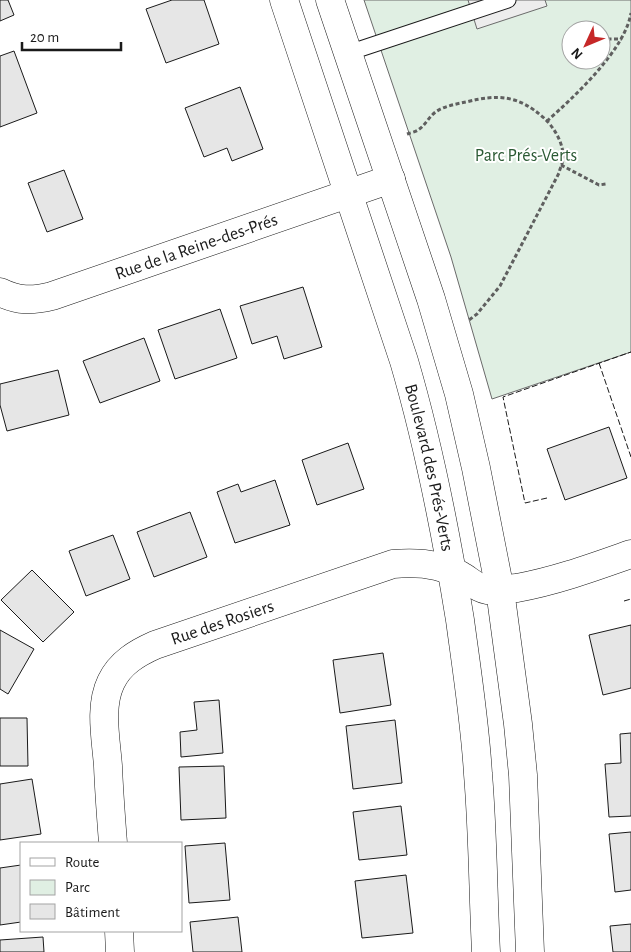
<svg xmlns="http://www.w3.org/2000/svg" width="631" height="952" viewBox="0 0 631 952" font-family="'Alegreya Sans',sans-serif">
	<rect width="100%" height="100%" fill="#fff"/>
	<path fill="#e0efe3" stroke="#6a6a6a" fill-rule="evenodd" d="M364,0H631V352L492,399L451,257ZM571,30H601V60H571Z"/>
	<path fill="#ededed" stroke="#6a6a6a" d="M468,0H545L547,6L477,29Z"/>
	<g fill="#e6e6e6" stroke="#1a1a1a">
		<path d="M0,0H8L14,15L0,21Z"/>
		<path d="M172,0H204L219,44L166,63L146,9Z"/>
		<path d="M14,51L37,113L0,127V56Z"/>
		<path d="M240,87L263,149L232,161L227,148L204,157L185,108Z"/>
		<path d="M64,170L83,219L47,232L28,183Z"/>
		<path d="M303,287L322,347L284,359L277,336L252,344L240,306Z"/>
		<path d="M220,309L237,358L175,379L158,330Z"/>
		<path d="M144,338L160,381L100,403L83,361Z"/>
		<path d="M58,370L69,415L7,431L0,405V384Z"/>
		<path d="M609,427L627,478L565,500L547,449Z"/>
		<path d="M348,443L364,489L317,505L302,460Z"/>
		<path d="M275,480L290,525L235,543L217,492L238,484L241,492Z"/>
		<path d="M190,512L207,557L154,577L137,532Z"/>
		<path d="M113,535L130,579L86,596L69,551Z"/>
		<path d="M32,570L74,612L43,642L1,600Z"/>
		<path d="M631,625V688L603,695L589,635Z"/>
		<path d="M0,630L34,649L8,694L0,689Z"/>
		<path d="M383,653L391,705L340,713L333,660Z"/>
		<path d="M219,700L223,753L181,757L180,732L197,730L194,702Z"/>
		<path d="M0,718H27L28,766H0Z"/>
		<path d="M395,720L402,783L353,789L346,726Z"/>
		<path d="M631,733V816L609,817L605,764L621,763L620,734Z"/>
		<path d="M224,766L226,818L181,820L179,767Z"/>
		<path d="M32,779L41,834L0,840V784Z"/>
		<path d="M401,806L407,855L359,860L353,812Z"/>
		<path d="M631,832V890L615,892L609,834Z"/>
		<path d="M225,843L230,900L189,903L185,846Z"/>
		<path d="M21,865V922L0,925V868Z"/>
		<path d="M406,875L413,933L362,938L355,881Z"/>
		<path d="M238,917L242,952H193L190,922Z"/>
		<path d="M631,924V952H613L610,926Z"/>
		<path d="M43,937L44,952H0V940Z"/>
	</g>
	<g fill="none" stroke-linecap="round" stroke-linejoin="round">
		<g stroke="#1a1a1a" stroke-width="17">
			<path id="service" d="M348,53L508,0"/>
		</g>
		<g stroke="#1a1a1a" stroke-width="29">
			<g id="minor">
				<path id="s1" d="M284,0L404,361C429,446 446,533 460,620C467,672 475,723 478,774C483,833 483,893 486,952"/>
				<path d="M330,0L431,299L459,394L476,468L500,590L518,724L523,775L530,952"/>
				<path id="s2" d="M0,292C18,301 32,301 52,296L391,179"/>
				<path id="s3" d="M113,843C111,817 109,792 108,766C106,739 99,707 111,682C120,663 137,653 155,645L393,564C415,562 441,564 460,575C469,580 476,588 487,590C497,591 507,589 517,588C556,581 594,567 631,554"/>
				<path d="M119,931L120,952"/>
			</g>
		</g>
		<g stroke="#5f5f5f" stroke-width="3" stroke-dasharray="4 2.5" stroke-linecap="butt">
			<path d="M601,39H622"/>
			<path d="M547,121C574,97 625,50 631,13"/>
			<path d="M407,134C410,133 415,132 418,130C425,126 429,116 437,111C445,106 456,104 466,102C498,94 518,95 544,118C554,127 564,144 563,158C563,163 560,168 559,173L500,286L477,314L469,320"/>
			<path d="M561,165L599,185L606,184"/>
		</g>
		<use href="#service" stroke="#fff" stroke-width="15"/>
		<use href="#minor" stroke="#fff" stroke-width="28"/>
		<g stroke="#1a1a1a" stroke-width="1" stroke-dasharray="6 2.5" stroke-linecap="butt">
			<path d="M599,363L631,457"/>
			<path d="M547,498L525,503L503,397L631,352"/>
			<path d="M624,601L631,599"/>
		</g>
	</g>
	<g text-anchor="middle" stroke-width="4" stroke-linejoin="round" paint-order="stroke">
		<g font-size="18" fill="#2b5a34" stroke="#fff">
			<text x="526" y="161">Parc Prés-Verts</text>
		</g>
		<g font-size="18" fill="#1a1a1a" stroke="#fff">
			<text dy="6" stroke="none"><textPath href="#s2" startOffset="206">Rue de la Reine-des-Prés</textPath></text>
			<text dy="6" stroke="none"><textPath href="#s1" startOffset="490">Boulevard des Prés-Verts</textPath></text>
			<text dy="6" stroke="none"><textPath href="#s3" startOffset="292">Rue des Rosiers</textPath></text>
		</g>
	</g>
	<rect x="20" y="842" width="162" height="90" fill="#ffffff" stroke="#a3a3a3"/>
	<rect x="30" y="858" width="25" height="8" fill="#ffffff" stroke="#a3a3a3"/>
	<text x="65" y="867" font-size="15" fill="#1a1a1a">Route</text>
	<rect x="30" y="880" width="25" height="15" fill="#e0efe3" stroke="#a3a3a3"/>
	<text x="65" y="892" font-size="15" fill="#1a1a1a">Parc</text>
	<rect x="30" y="904" width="25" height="15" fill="#e6e6e6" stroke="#a3a3a3"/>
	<text x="65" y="917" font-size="15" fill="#1a1a1a">Bâtiment</text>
	<g transform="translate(586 45) rotate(226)"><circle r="24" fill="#ffffff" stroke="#a3a3a3"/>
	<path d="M0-4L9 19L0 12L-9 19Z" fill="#c62828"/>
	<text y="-8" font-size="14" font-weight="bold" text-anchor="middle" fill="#1a1a1a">N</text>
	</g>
	<path d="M22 42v8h99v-8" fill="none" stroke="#1a1a1a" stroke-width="2.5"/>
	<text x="30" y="42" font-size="15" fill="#1a1a1a" stroke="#ffffff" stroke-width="4" paint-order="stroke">20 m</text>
</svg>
